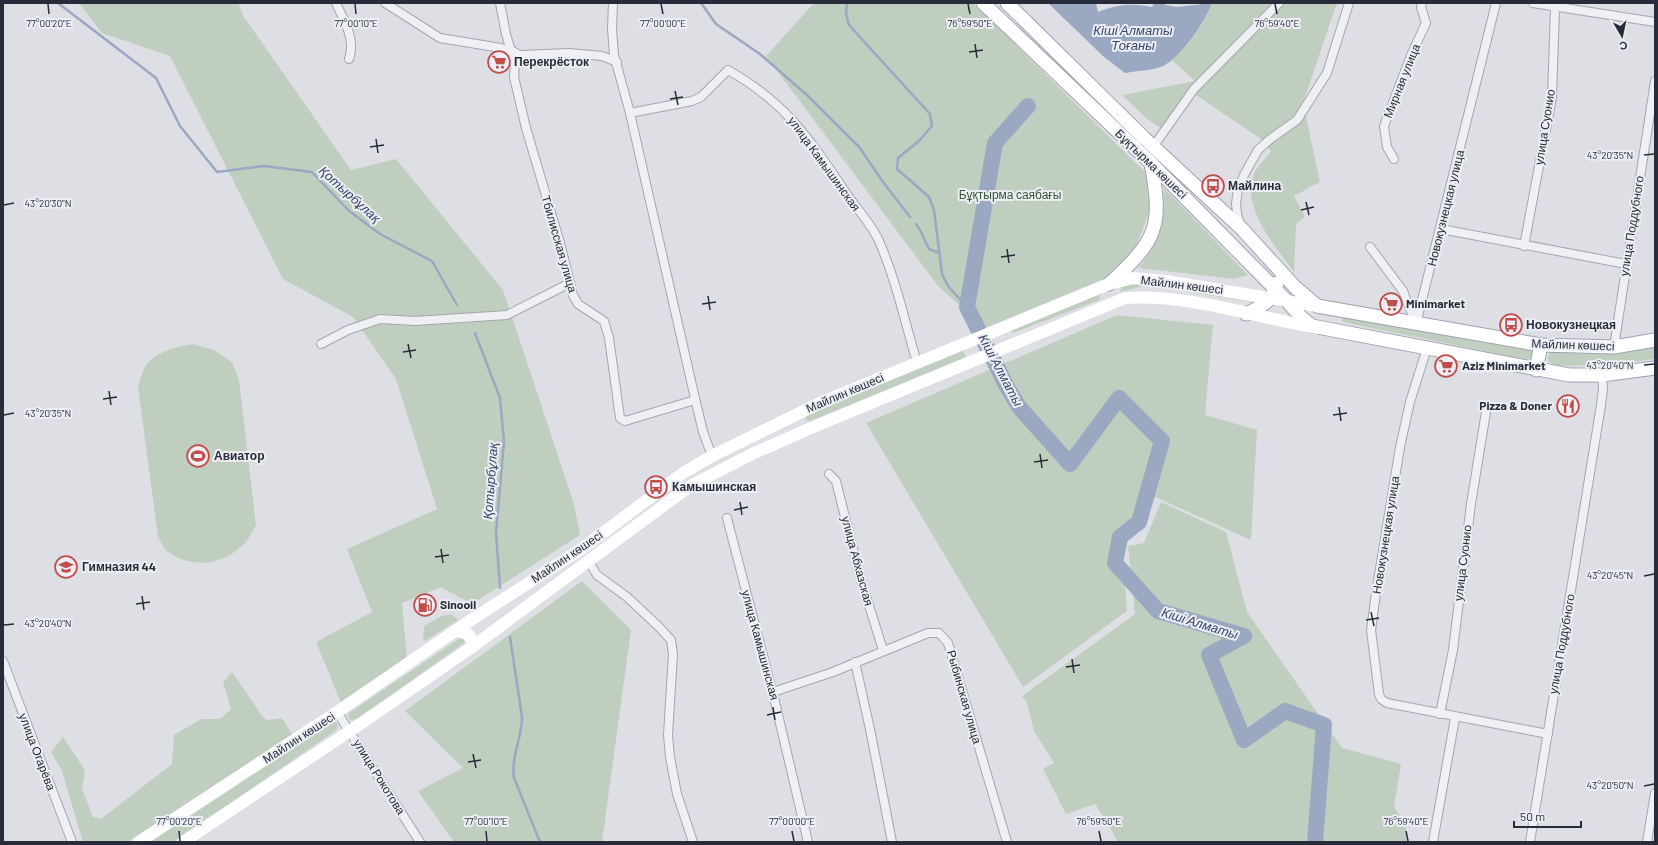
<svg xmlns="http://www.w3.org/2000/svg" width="1658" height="845" viewBox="0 0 1658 845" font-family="Barlow,sans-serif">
	<rect width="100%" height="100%" fill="#dddfe5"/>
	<g fill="#c0cebf">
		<path d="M79,3H238L244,17L351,170L396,159L503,290L574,504L580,535L472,604L441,587L402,603L407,660L341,703L316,642L372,612L347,549L437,509L396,379L353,317L283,279L170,56L102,33Z"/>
		<path d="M814,3H973L1146,173L1150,210L1136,247L1111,276L985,328L938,286L766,56Z"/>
		<path d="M1212,3H1337L1303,103L1320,182L1294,196L1305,217L1296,224L1294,272C1276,247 1242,209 1253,176C1256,168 1265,159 1271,151L1261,139L1193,93L1195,82L1162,129L1147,119L1122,95L1195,81L1172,60C1188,45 1205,24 1212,3Z"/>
		<path d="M1164,188L1248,275L1234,279L1139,268C1161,239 1164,224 1164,188Z"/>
		<path d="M1144,282L1284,306V307L1158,287L1144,286L1120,292L1123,284Z"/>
		<path d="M1102,290L1099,300L1013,333L1010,330Z"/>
		<path d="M1117,315L1213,325L1205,415L1257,430L1251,540L1155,497L1122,551L1127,611L1023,687L866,423Z"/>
		<path d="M1342,317L1533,347L1535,352L1534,356L1530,359L1519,358L1362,326L1343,322Z"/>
		<path d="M193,344L214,350L232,362L239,380L256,525C252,531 248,541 242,546C221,565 193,569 168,552C164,549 161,541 158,537L138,387C140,381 141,374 144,369C152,352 178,346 193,344Z"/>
		<path d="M1655,344V359L1604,365L1556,366L1548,361V356L1552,351L1586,354L1613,353Z"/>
		<path d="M962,349L966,357L813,420L808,421L804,416Z"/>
		<path d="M1161,502L1226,532L1247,612L1342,748L1401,764L1394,807L1406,825V842H1118L1107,822L1095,804L1066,814L1043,769L1054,763L1034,731L1027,703L1022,696L1135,614L1128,546L1144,543Z"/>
		<path d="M582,581L631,630L602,842H454L418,791L463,768L405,711Z"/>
		<path d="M444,615H453L458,620L425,641L423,637L424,626Z"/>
		<path d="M460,638L464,640V643L358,719L350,720L348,716L349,713Z"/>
		<path d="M232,672L263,717L267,720L282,718L293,736L127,842H83L62,771L51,752L63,737L85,770L82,789L93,817L101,819L172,764L174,735L201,719H220L231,709L223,682Z"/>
		<path d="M335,720L338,726L335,731L174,842H143Z"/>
	</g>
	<path fill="#9ba8c2" d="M1048,3H1096L1098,12C1119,4 1130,3 1152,7L1154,3H1165V5L1177,7L1212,3C1205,22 1183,54 1165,65C1157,70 1136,71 1125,73L1103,56Z"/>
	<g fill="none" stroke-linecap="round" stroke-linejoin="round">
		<g stroke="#9ba8c2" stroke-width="2.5">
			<path d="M58,3L156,78L180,126L217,172L264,166L312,172L348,210L380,234L432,261L457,305"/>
			<path d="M701,3L716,24L760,54L807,95L860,148L883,182L910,217"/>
			<path d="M847,3L846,14L849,25L930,114L932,126L919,141L898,158L897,169L929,197L934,210L942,274L948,286L967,307"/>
			<path d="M916,224L921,232L929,249L939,253"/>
			<path d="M475,333L500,398L504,442L496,532L500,588"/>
			<path d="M510,637L522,717C522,738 511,756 514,778L540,842"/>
		</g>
		<path stroke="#9ba8c2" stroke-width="16" d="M1028,106L995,143L967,307L1007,387L1019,407L1070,464L1119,398L1162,441L1139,522L1120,537L1115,563L1158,611L1244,636L1209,655L1244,740L1285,711L1324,725L1315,842"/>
		<g stroke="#a3a6ae" stroke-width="10">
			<g id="minor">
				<path d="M336,3C344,21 356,39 349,59"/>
				<path d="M385,3L440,38L495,47L511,50L519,55L569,53L602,56L617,62"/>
				<path d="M500,3L506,34L515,65L514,77L526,128L560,243L573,295L578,304L604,321L609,338L620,418L625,421L695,400"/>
				<path d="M613,3L612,29L614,55L630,113"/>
				<path d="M1533,3L1655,22"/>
				<path d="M1153,147L1194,89L1279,3"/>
				<path d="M1394,159L1387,147L1384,126L1412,53L1426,23L1421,7L1422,3"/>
				<path d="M1241,227L1237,214L1236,203L1238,190L1244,175L1258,150L1269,140L1297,120L1327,73L1349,3"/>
				<path d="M1441,229L1626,264"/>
				<path d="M1524,246L1552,97L1555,8"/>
				<path d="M1370,247L1403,291L1416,324L1496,3"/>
				<path d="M321,344L348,330L380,319L415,321L507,315L570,283"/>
				<path d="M1614,347L1655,81"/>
				<path d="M1427,348L1410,402L1400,447L1376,593L1371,630L1379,694L1381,699L1387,703L1548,734"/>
				<path d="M712,456L703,432L691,381L630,113L692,101L701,97L728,70C787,103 811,141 848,196C858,210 872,225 879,241C896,280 905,322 917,363"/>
				<path d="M829,474L836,481L860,577L883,650"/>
				<path d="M727,518L775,702L808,842"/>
				<path d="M589,562L597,575L627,597L658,626L671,640L673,654L668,735L670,757L677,794L693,842"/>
				<path d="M3,661L72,842"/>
				<path d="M855,662L870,729L892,842"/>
				<path d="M773,692L833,672L928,633H939L948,643L1007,842"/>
				<path d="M337,712L420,842"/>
				<path d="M1440,714L1453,650L1471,504L1486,412"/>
				<path d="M1433,842L1455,718"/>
				<path d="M1530,842L1601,405L1603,389L1602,375"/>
				<path d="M1647,842L1655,793"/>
			</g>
		</g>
		<g stroke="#9ea2b0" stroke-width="15">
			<g id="primary">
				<path d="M983,3L1151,163L1286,300L1301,317L1312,326L1569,375H1602L1655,368"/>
				<path d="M1007,3L1144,138L1242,229L1295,287L1317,306L1541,345L1614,347L1655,340"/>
				<path d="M1109,284C1157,240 1163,227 1151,163"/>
				<path d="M1246,314C1261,307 1273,301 1277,283"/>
				<path d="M1536,370L1541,345"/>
			</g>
		</g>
		<use href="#minor" stroke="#eff0f4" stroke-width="8"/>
		<g stroke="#fff" stroke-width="12">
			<path d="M455,631C466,632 473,634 472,647"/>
			<path d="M139,842L337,712L477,616L580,550L683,473L712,456L822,402L1109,284L1133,278L1166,281L1317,306"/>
			<path d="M183,842L350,731L472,647L690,486L752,454L811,428L1125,298C1190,294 1254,317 1317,328"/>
		</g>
		<use href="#primary" stroke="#fff" stroke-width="13"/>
	</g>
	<path fill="none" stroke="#282c3a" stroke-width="1.5" d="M48,4L49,14M355,4L356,14M661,4L663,14M968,4L970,14M1275,4L1277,14M975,44L977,58M969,52L983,50M675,91L678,105M670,99L683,97M376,139L378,153M370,147L384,145M1644,155L1654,154M1306,202L1309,215M4,205L14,203M1301,210L1314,207M1007,249L1009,263M1001,257L1015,255M708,296L710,310M702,304L716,302M408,344L411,358M403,352L416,350M1644,365L1654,364M109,391L111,405M103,399L117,397M1339,407L1341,421M4,415L14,413M1333,415L1347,413M1040,454L1042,468M1034,462L1048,460M740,502L742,515M734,510L748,507M441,549L443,563M435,557L449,555M1644,576L1654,574M142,596L144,610M136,604L150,602M1371,612L1374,626M1366,620L1379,618M4,625L14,624M1072,659L1074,673M1066,667L1080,665M773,707L775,720M767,715L781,712M473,754L476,768M468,762L481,760M1644,786L1654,784M179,831L180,841M486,831L487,841M792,831L794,841M1099,831L1101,841M1406,831L1408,841"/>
	<defs>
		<g id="supermarket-ring" transform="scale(1.15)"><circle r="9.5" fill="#eceef3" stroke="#c04d4c" stroke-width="1.5"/><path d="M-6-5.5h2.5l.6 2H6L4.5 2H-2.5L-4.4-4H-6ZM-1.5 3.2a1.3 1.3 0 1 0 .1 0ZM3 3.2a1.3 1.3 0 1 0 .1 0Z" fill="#c04d4c"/></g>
		<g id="bus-ring" transform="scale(1.15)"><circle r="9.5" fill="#eceef3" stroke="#c04d4c" stroke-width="1.5"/><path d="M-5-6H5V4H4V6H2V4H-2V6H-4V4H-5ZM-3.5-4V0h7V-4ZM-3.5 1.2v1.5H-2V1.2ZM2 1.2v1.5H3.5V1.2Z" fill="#c04d4c"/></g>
		<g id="restaurant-ring" transform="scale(1.15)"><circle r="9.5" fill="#eceef3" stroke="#c04d4c" stroke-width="1.5"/><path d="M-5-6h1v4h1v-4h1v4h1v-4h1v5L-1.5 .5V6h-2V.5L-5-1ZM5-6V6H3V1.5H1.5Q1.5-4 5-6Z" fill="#c04d4c"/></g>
		<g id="stadium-ring" transform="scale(1.15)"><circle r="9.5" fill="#eceef3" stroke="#c04d4c" stroke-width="1.5"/><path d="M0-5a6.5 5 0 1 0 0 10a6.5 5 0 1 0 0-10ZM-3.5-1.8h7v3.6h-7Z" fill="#c04d4c"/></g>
		<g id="school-ring" transform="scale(1.15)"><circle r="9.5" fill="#eceef3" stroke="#c04d4c" stroke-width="1.5"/><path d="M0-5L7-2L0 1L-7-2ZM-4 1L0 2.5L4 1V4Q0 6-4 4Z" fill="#c04d4c"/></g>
		<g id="fuel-ring" transform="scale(1.15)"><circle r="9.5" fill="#eceef3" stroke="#c04d4c" stroke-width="1.5"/><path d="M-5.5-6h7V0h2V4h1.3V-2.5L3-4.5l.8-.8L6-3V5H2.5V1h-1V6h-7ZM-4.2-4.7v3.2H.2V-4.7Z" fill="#c04d4c"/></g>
	</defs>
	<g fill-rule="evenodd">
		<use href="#supermarket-ring" x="499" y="62"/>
		<use href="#bus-ring" x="1213" y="186"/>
		<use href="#supermarket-ring" x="1391" y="304"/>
		<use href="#bus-ring" x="1511" y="325"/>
		<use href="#supermarket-ring" x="1446" y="366"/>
		<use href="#restaurant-ring" x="1568" y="406"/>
		<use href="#stadium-ring" x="198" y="456"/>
		<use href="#bus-ring" x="656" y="487"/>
		<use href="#school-ring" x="66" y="567"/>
		<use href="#fuel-ring" x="425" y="605"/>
	</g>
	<g text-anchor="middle" stroke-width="4" stroke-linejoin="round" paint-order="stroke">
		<g font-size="12" font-weight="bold" fill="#282c3a" stroke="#eceef3" text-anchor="start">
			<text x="514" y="66">Перекрёсток</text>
			<text x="1228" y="190">Майлина</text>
			<text x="1406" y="308">Minimarket</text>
			<text x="1526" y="329">Новокузнецкая</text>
			<text x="1462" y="370">Aziz Minimarket</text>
			<text x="1552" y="410" text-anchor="end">Pizza &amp; Doner</text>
			<text x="214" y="460">Авиатор</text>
			<text x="672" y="491">Камышинская</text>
			<text x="82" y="571">Гимназия 44</text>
			<text x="440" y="609">Sinooil</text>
		</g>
		<g font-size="12" fill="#282c3a" stroke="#eceef3">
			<text transform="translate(1402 81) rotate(-68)" y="4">Мирная улица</text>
			<text transform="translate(1545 127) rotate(-81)" y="4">улица Суонио</text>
			<text transform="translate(824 164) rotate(54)" y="4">улица Камышинская</text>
			<text transform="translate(1151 164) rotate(44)" y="4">Бұқтырма көшесі</text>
			<text transform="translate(1446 208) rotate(-76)" y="4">Новокузнецкая улица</text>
			<text transform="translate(1632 226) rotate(-81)" y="4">улица Поддубного</text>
			<text transform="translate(559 244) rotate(74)" y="4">Тбилисская улица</text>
			<text transform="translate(1182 285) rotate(7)" y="4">Майлин көшесі</text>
			<text transform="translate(1573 345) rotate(2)" y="4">Майлин көшесі</text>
			<text transform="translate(845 393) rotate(-23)" y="4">Майлин көшесі</text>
			<text transform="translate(1386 535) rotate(-81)" y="4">Новокузнецкая улица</text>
			<text transform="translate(567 557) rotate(-34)" y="4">Майлин көшесі</text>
			<text transform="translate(857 561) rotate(75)" y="4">улица Абхазская</text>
			<text transform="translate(1463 563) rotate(-83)" y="4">улица Суонио</text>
			<text transform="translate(1562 644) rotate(-80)" y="4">улица Поддубного</text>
			<text transform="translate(760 645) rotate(75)" y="4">улица Камышинская</text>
			<text transform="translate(964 697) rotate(74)" y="4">Рыбинская улица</text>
			<text transform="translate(299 738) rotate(-33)" y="4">Майлин көшесі</text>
			<text transform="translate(37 752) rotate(69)" y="4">улица Огарёва</text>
			<text transform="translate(379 777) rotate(58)" y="4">улица Рокотова</text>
		</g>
		<g font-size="12" fill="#385537" stroke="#eceef3">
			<text x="1010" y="199">Бұқтырма саябағы</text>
		</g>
		<g font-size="13" font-style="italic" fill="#36456a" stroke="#eceef3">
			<text x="1133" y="35">Кіші Алматы<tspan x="1133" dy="15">Тоғаны</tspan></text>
			<text transform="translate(350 194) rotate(42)" y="5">Қотырбұлақ</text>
			<text transform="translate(1001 370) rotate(62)" y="5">Кіші Алматы</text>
			<text transform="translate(490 481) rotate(-86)" y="5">Қотырбұлақ</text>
			<text transform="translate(1200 623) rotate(17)" y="5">Кіші Алматы</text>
		</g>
	</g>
	<g font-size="10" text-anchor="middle" fill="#282c3a" stroke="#eceef3" stroke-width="4" stroke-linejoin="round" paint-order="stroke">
		<text x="49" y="27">77°00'20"E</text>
		<text x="356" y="27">77°00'10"E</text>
		<text x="663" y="27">77°00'00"E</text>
		<text x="970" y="27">76°59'50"E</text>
		<text x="1277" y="27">76°59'40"E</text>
		<text x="1610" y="159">43°20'35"N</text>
		<text x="48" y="207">43°20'30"N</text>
		<text x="1610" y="369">43°20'40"N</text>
		<text x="48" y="417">43°20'35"N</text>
		<text x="1610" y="579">43°20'45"N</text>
		<text x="48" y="627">43°20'40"N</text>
		<text x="1610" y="789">43°20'50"N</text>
		<text x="179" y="825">77°00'20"E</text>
		<text x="486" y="825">77°00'10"E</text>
		<text x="792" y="825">77°00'00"E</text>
		<text x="1099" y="825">76°59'50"E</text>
		<text x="1406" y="825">76°59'40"E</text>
	</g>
	<rect width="1658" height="845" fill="none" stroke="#282c3a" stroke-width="8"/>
	<g transform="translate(1622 36) rotate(171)" stroke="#eceef3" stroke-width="3" paint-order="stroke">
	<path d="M0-3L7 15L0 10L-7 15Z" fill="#282c3a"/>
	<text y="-6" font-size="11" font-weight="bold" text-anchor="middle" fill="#282c3a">С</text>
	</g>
	<path d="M1514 821v6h67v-6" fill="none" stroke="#282c3a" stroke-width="2"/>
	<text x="1520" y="821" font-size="12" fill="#282c3a" stroke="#eceef3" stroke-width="3" paint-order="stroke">50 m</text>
</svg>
